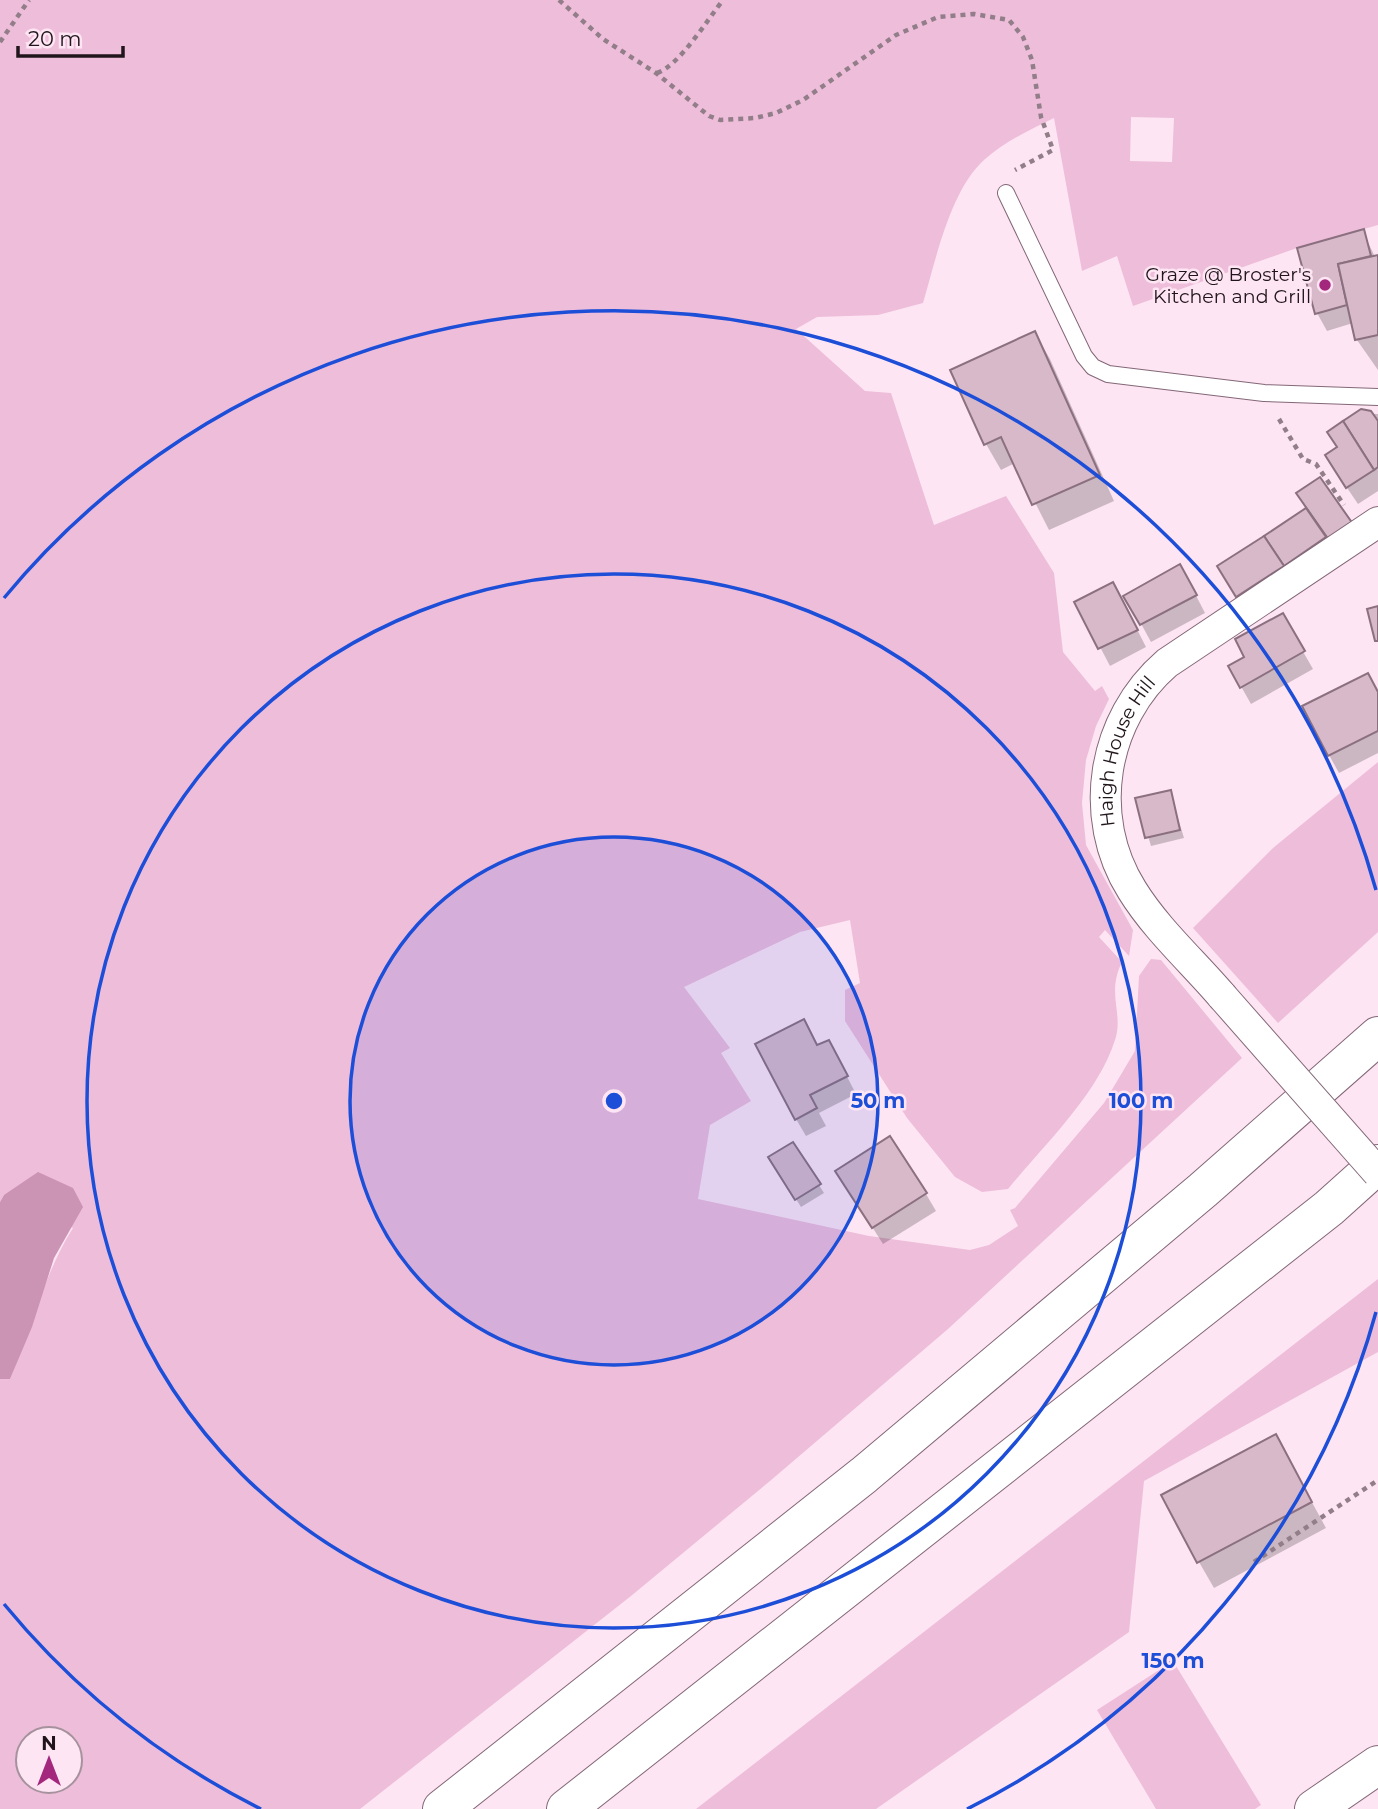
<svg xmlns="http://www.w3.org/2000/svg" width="1378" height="1809" viewBox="0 0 1378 1809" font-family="Montserrat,sans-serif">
	<rect width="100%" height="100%" fill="#fee5f3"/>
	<g fill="#eebdda" fill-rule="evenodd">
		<path d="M0,0H1378V225L1297,248L1133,306L1117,256L1082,271L1054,118C1031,129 1004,142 984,160C950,191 936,259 923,303L878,315L817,317L796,329L865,391L891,393L934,525L1006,496L1054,573L1063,652L1095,691L1102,686L1109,699L1096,726L1086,760L1082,803L1086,845L1133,930L1129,956L1105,930L1099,937L1122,962C1106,994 1124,1013 1115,1040C1098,1094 1044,1145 1008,1189L982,1192L955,1177L907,1118L845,1021V990L860,983L850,920L800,932L684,987L730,1048L721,1053L751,1101L710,1125L698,1199L869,1236L970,1250L989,1245L1018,1226L1010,1210L1015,1208L1104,1103L1135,1051L1139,976L1151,959L1161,960L1242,1058L948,1329L770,1481L631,1596L360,1809H0V1379H10C31,1329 44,1274 73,1228L4,1195L0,1202ZM1131,117L1174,118L1172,162L1130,161ZM28,1739H70V1781H28Z"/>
		<path d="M1378,762V932L1278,1023L1193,928L1273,848Z"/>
		<path d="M1378,1279V1352L1144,1481L1129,1632L876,1809H696Z"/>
		<path d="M1173,1661L1261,1805L1255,1809H1156L1097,1710Z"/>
	</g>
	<path fill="#cb93b4" d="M38,1172L73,1188L83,1207L54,1258L32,1327L10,1379H0V1202L4,1195Z"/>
	<g fill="#0003">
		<path d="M1363,232L1375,257H1378V370L1357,340L1353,323L1327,331L1317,313L1299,249Z"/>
		<path d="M1035,333L1050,359L1114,501L1049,530L1015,463L1001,470L986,444Z"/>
		<path d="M1372,414H1378V491L1358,504L1337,473Z"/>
		<path d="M1307,509L1351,525L1248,613L1219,567Z"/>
		<path d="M1190,584L1205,613L1151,642L1126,596Z"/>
		<path d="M1123,602L1146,647L1110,666L1077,603Z"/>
		<path d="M1282,615L1313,669L1251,704L1230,667L1247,657Z"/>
		<path d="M1378,692V753L1339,773L1329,755Z"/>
		<path d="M1170,792L1184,838L1151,846L1137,799Z"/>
		<path d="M818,1047L838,1059L856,1094L819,1113L826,1126L806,1136L796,1119Z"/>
		<path d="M770,1158L819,1185L824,1193L801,1207Z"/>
		<path d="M848,1189L926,1194L936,1211L883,1244Z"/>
		<path d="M1290,1462L1326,1528L1214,1588L1199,1562Z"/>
	</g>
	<g fill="#d8b9ca" stroke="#8b7080" stroke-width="2">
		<path d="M1364,229L1371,256L1338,264L1347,305L1315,314L1297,248Z"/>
		<path d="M1378,255V335L1355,340L1338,264Z"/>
		<path d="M1035,331L1100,475L1032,505L1001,437L984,445L950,370Z"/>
		<path d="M1361,409L1371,411L1378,421V467L1374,470L1343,421Z"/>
		<path d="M1343,421L1374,470L1346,488L1325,455L1337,447L1327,432Z"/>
		<path d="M1320,477L1353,524L1329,540L1296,493Z"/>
		<path d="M1306,508L1326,537L1284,566L1264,536Z"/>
		<path d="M1264,536L1284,566L1236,597L1217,566Z"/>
		<path d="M1180,564L1197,595L1140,625L1123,596Z"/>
		<path d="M1113,582L1138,630L1098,649L1074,602Z"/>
		<path d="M1378,606V641H1375L1367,609Z"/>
		<path d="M1283,613L1305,651L1240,688L1228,666L1244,657L1235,639Z"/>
		<path d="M1368,673L1378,692V731L1328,756L1302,706Z"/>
		<path d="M1171,790L1180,830L1145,838L1135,798Z"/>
		<path d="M804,1019L817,1045L829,1040L848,1076L810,1095L817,1108L795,1120L755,1044Z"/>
		<path d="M890,1136L927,1193L872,1228L835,1171Z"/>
		<path d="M793,1142L821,1184L795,1200L768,1157Z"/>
		<path d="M1276,1434L1312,1502L1197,1563L1161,1495Z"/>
	</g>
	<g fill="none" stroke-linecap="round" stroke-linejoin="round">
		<g stroke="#836777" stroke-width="18">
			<path id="lane" d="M1006,193L1084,356L1093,367L1108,374L1264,393L1378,397"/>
		</g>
		<g stroke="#836777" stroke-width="32">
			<g id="street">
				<path id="s1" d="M1222,996C1193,962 1156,929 1132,890C1086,817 1102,719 1167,663L1378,522"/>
			</g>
		</g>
		<g stroke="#836777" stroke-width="40">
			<path id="primary" d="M1314,1809L1378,1765"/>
		</g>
		<g stroke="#836777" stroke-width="40">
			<g id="highway">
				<path d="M442,1809L864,1475L1203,1190L1378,1036"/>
				<path d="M566,1809L1329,1208L1378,1164"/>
			</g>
		</g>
		<g stroke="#917e89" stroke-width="4.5" stroke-dasharray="5 5" stroke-linecap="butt">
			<path d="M559,0L603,39L656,73L709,116L720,120L755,118L776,113L803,100L896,35L938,17L974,14L1009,20L1023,37L1032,60L1041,117L1053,150L1015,170"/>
			<path d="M0,42L29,0"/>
			<path d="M657,73C679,66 708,19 723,0"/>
			<path d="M1279,419L1303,459L1316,464L1344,505"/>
			<path d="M1254,1562L1378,1480"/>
		</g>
		<use href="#lane" stroke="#fff" stroke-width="16"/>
		<use href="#street" stroke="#fff" stroke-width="30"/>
		<use href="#primary" stroke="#fff" stroke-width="38"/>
		<use href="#highway" stroke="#fff" stroke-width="38"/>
		<g stroke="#836777" stroke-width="32" stroke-linecap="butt">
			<path id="street-bridge" d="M1222,996L1378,1173"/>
		</g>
		<use href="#street-bridge" stroke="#fff" stroke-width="30"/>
	</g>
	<circle cx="614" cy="1101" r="264" fill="#1d4ed8" fill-opacity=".12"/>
	<g fill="none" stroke="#1d4ed8" stroke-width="3.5">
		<circle cx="614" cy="1101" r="264"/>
		<circle cx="614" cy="1101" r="527"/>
		<path d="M1376 1312A791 791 0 0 1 967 1809M261 1809A791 791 0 0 1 4 1604M4 598A791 791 0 0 1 1376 890"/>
	</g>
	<circle fill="#a3287d" stroke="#fee5f3" stroke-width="2.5" cx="1325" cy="285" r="7"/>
	<g text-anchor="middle" stroke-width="5" stroke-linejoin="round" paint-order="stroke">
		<g font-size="19" fill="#20151b" stroke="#fee5f3" text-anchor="end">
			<text x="1311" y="281">Graze @ Broster's<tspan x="1311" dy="22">Kitchen and Grill</tspan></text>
		</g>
		<g font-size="19" fill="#20151b" stroke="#fee5f3">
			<text dy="7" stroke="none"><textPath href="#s1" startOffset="287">Haigh House Hill</textPath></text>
		</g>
	</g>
	<circle cx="614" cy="1101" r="10" fill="#1d4ed8" stroke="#fee5f3" stroke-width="3.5"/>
	<g font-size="21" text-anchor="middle" font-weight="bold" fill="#1d4ed8" stroke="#fee5f3" stroke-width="5" stroke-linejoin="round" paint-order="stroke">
		<text x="878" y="1108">50 m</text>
		<text x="1141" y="1108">100 m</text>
		<text x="1173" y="1668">150 m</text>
	</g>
	<g transform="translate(49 1760)"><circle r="33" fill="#fee5f3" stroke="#a5929d" stroke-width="2"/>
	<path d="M0-5L12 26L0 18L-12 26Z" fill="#a3287d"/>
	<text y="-10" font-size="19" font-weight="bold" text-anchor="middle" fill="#20151b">N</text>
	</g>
	<path d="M18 46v10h105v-10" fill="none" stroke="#20151b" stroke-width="3.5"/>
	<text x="28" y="46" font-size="21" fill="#20151b" stroke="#fee5f3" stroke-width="5" paint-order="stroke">20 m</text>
</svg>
